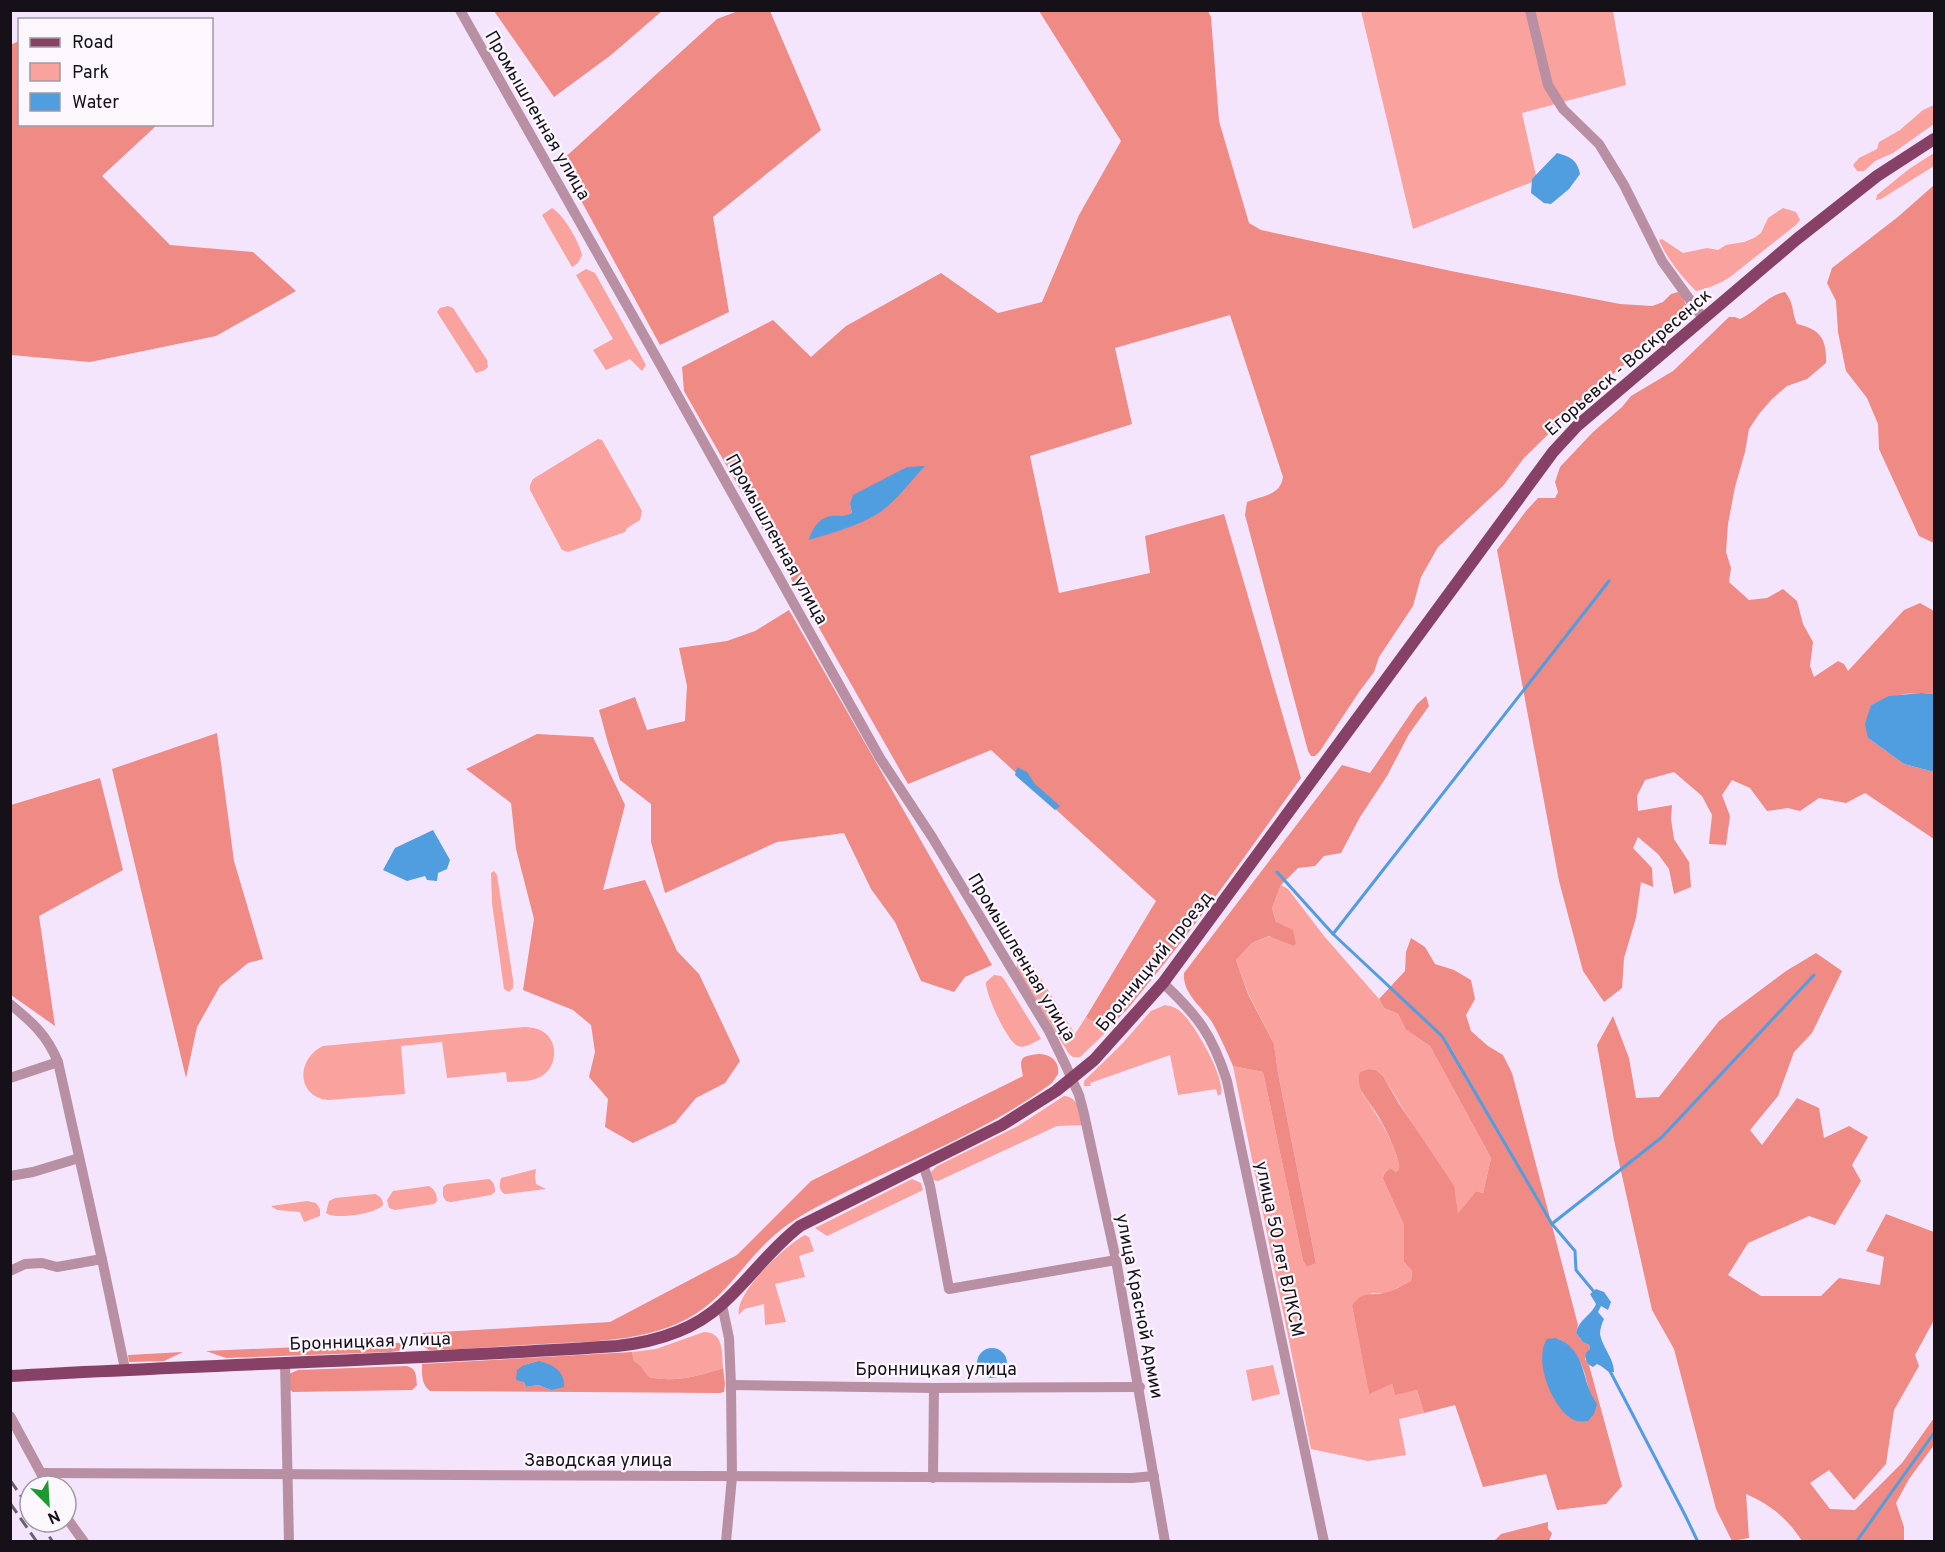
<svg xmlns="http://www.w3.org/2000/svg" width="1945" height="1552" viewBox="0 0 1945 1552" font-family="Overpass,sans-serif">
	<rect width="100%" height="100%" fill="#f5e5fc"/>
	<g fill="#faa29d">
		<path d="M1361,11H1613L1626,85L1522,113L1537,180L1413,229Z"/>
		<path d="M1934,105V124L1893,153L1875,161L1864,171H1857L1853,165L1859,158L1877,149L1879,142L1900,130L1923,110Z"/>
		<path d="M1934,153V166L1881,199L1876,200L1877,195L1909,169Z"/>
		<path d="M552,208C564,215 579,242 582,255L578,263L572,267L542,215Z"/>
		<path d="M1783,208L1796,212L1800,220L1797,224L1730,277C1721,283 1707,289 1696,291C1682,277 1667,259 1659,240L1662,239L1683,253L1707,248L1718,250L1726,245L1744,242L1754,238L1761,233L1768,218Z"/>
		<path d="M586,269L595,273L646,365L642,371L630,359L606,370L593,350L613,339L576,275Z"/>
		<path d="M448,306L453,308L487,360L488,367L485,370L476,373L437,312L440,308Z"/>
		<path d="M598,439L602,440L642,511L640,520L627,528L625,532L568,552L562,550L530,490V485L533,479Z"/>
		<path d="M494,871L497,875L513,980V988L509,992L504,989L492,903L491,873Z"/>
		<path d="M1281,885L1288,889L1324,936L1379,999L1384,1008L1398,1014L1406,1030L1430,1046L1491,1158L1483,1193L1476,1191L1458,1215L1424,1143L1383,1076L1376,1070L1370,1069L1362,1093C1373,1108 1401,1152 1399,1169L1396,1172L1387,1170L1383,1175V1179L1404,1225V1262L1412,1271L1411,1281L1387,1293H1372L1352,1306L1369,1393L1392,1384L1395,1394L1417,1390L1424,1413L1399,1419L1406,1455L1368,1461L1311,1449L1233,1066L1263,1072L1303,1261L1307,1267L1316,1263L1278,1073L1274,1044L1248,993L1236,960L1252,943L1270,936L1293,946L1276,922L1272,908Z"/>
		<path d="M1027,956L1075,1034L1086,1017C1103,1032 1112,1022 1126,1010L1103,1035L1080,1057H1073L1069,1054L1016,968L1019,961Z"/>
		<path d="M994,975L1001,976L1004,979L1041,1039C1034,1042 1025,1049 1018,1046C1007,1042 985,993 986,982Z"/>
		<path d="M1165,1005C1172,1006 1177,1008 1182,1013C1195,1025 1225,1077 1221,1094L1218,1096L1216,1089L1178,1095L1170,1055L1090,1083L1091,1086H1084V1081L1122,1044L1151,1011Z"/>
		<path d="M524,1027C530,1027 537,1028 542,1031C560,1041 557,1069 540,1077C531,1082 517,1081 507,1082L506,1072L447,1078L442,1042L401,1046L405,1094L328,1100C296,1096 296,1059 323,1046Z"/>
		<path d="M1064,1096C1079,1097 1080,1113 1083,1125L1057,1126L938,1181L932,1180L931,1172L937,1166L1018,1126Z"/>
		<path d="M536,1169L535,1176L536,1184L546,1189L505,1194C499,1191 499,1185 501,1178Z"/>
		<path d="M489,1179C494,1182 495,1186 495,1192L491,1195L451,1202L446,1201L443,1196V1187L447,1184Z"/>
		<path d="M912,1179L921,1183L923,1190L827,1236L815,1228Z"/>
		<path d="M429,1186C435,1190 437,1194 437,1201L434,1204L395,1210L389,1208L387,1200L393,1191Z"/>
		<path d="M375,1194C380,1196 383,1199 383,1205C376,1214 335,1220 326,1213L329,1201L335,1198Z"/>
		<path d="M307,1201L316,1203L320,1209V1216L304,1222L300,1212L277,1210L271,1206Z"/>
		<path d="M805,1235L809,1237L814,1251L799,1256L805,1277L775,1284L786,1322L765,1325L764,1304L744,1309L739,1315C734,1293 787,1244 805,1235Z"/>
		<path d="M704,1332C724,1332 722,1353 723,1368C699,1376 675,1383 649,1377L640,1365L634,1361L632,1352L656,1349Z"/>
		<path d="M1273,1365L1280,1394L1252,1401L1246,1370Z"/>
	</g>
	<g fill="#f08a85" fill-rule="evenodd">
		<path d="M494,11H662L611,55L554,97Z"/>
		<path d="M738,11H770L821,130L713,217L729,312L660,345L560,162L717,19Z"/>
		<path d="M1039,11H1208L1211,17L1219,121L1249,223L1261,230L1451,271L1620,304L1652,306L1663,302L1671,294L1678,292L1682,296L1688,309L1685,314L1588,395L1524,458L1503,486L1438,547L1421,577L1413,606L1379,657L1374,672L1359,692L1320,751L1315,756H1311L1308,751L1245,515L1247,502C1263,495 1280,496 1283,477L1230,315L1115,348L1132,424L1030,456L1059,593L1150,573L1145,536L1224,514L1301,778C1252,846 1204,915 1151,980C1142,990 1123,1018 1111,1023C1102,1027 1092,1022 1086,1017L1156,901L991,750L908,784L684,391L682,367L773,320L811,357L846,326L941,273L998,313L1042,302L1079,215L1121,141ZM850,504L879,512L844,529L831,516L842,518L852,513Z"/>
		<path d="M19,41L20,124L157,125L102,176L170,245L253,252L296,291L216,336L90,362L11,355L10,45Z"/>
		<path d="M1934,185V543L1919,536L1879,449L1878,424L1867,398L1846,371L1838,332L1836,301L1827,283L1832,268L1899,216Z"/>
		<path d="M1785,292C1795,305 1791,310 1797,324C1820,329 1827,339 1826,363L1807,379L1787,386L1772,399L1759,414L1749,429L1745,452L1735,487L1728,524L1726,552L1731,568L1729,582L1749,600L1767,598L1783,589L1797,601L1803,624L1813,642L1810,666L1814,677L1838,661L1844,664L1848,671L1904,610L1920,603L1934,611V694C1910,692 1893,694 1871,705L1868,738L1904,764L1934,772V839L1865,793L1846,803L1819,798L1800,811L1788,808L1767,811L1750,788L1732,780L1722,795L1730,816L1726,845L1709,844L1712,815L1702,796L1674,772L1645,780L1637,796L1638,811L1672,805L1671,819L1674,839L1689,862L1691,887L1674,894L1669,869L1658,854L1638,837L1633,848L1652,868L1653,887L1641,882L1636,918L1624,958L1622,988L1604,1002L1583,971L1559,881L1497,550L1526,511L1538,498H1555L1558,492L1555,482L1560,467L1593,432L1622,407L1631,396L1673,371L1729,317H1735L1740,319C1756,312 1767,295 1785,292Z"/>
		<path d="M789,610L992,965L965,977L954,992L921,981L895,922L871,889L844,833L777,842L665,893L651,842V804L620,780L608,743L599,710L635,697L647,730L685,721L687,686L679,648L727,641L755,631Z"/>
		<path d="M1426,696L1429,706L1409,734L1387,776L1360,817L1341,853L1324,856L1315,866L1298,868L1281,885L1272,908L1276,922L1293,930L1296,944L1293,946L1269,936L1252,943L1236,960L1248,994L1274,1044L1278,1073L1316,1263L1307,1267L1303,1261L1263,1072L1233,1066C1227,1052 1220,1036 1212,1022C1202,1007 1182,993 1184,973L1342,765L1370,773L1417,704Z"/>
		<path d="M217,733L234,861L263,959L248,963L220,986L197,1027L186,1078L112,769Z"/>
		<path d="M537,734L593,737L625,805L603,890L645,880L677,951L699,974L740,1061L725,1083L696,1098L675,1123L633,1143L605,1127L608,1099L589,1077L595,1052L591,1025L573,1010L523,990L534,919L516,849L511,803L466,769Z"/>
		<path d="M100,778L123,870L39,916L55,1026L11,995V805Z"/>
		<path d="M1411,938L1425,947L1435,964L1454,970L1471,980L1475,999L1466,1015L1471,1031L1488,1046L1503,1055L1512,1073L1578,1325L1576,1333L1583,1342L1589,1345L1590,1349L1585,1359L1589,1365L1622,1486L1606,1504L1557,1510L1546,1474L1483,1487L1455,1405L1424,1413L1417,1390L1395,1395L1392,1384L1369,1394L1352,1306C1363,1289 1372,1297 1388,1292C1395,1290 1404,1284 1411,1281L1412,1271L1404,1262V1225L1383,1179C1383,1174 1386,1170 1391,1169L1396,1172L1399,1169C1401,1158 1382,1121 1375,1111C1367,1098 1355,1088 1360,1072L1370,1069L1376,1070L1383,1076L1398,1102L1454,1186L1458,1214L1476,1191L1483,1193L1491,1158L1430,1046L1406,1030L1398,1014L1384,1008L1379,999L1405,971L1406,952ZM1556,1338C1579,1347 1585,1372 1590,1394Z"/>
		<path d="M1816,953L1842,971L1812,1033L1794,1052L1778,1096L1750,1130L1762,1145L1797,1098L1819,1108L1824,1138L1849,1126L1868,1137L1852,1165L1861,1181L1835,1225L1809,1216L1748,1243L1728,1275L1761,1296H1821L1839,1278L1880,1285L1884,1257L1866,1251L1886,1214L1934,1232V1320L1915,1355L1919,1366L1894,1410L1886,1464L1854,1500L1829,1470L1810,1483L1830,1509L1855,1510L1902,1463L1934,1418V1445L1909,1479L1896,1503L1904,1527V1541H1802C1787,1518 1771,1505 1746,1494L1749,1538L1732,1541L1716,1509L1674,1349L1652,1310L1614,1140L1597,1045L1613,1016L1629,1058L1636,1098L1659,1097L1719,1021L1786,971Z"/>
		<path d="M1039,1054C1051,1054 1060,1062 1058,1074L1052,1083C979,1137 891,1166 811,1210C795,1219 780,1229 767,1242C745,1263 729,1289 704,1308C659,1342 597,1341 543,1344C505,1346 467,1349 429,1350L423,1346L421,1338L423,1333L610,1322L737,1255L811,1181L1023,1076C1019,1058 1020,1056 1039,1054Z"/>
		<path d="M393,1343H402L403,1350L391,1352L226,1358L206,1351Z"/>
		<path d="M183,1352L164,1361L129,1362L128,1355Z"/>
		<path d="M632,1352L634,1361L640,1365L649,1377C675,1383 699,1376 723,1368L725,1384L724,1392L720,1393L430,1391C421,1384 422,1374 422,1364ZM538,1361L551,1390L538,1385L526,1387L524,1382V1365Z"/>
		<path d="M406,1366C417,1368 416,1376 417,1385L412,1390L293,1392L289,1389V1374L298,1370Z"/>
		<path d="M1548,1522V1529L1552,1533L1549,1541H1494L1501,1534Z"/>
	</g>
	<g fill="#509de0">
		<path d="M1557,153C1571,157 1577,160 1580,174L1569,189L1551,204L1544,203L1531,193L1532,179Z"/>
		<path d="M925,466C911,481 896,501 879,513C858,526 832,533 809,540C812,529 819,517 832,516C842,515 841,518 852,513L850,504L853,495L907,467Z"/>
		<path d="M1921,693L1934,694V772L1904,764L1868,738L1865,724L1871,705L1889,696Z"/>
		<path d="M1017,767L1027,772L1035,784L1060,806L1055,810L1015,775Z"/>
		<path d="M433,830L450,860L447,869L438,873L437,881L427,880L425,876L407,881L383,870L395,848Z"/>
		<path d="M1596,1289L1604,1292L1611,1302L1608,1310L1601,1306L1598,1312L1604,1319C1602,1323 1600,1329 1600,1334C1602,1347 1614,1358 1614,1372H1609L1601,1366L1597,1364L1593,1367C1586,1364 1585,1359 1586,1353L1590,1349L1589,1345L1583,1342L1576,1333C1579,1319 1591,1316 1596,1304L1590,1294Z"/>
		<path d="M1556,1338C1588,1350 1580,1381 1597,1404L1594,1414L1588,1421C1584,1421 1577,1422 1574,1420C1552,1409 1533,1360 1547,1339Z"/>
		<circle cx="992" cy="1363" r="15"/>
		<path d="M538,1361C553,1364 565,1371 564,1387L551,1390L538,1385L526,1387L524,1382L516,1380L517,1370L524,1365Z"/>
	</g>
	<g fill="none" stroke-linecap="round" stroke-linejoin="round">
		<g stroke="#509de0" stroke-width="3">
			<path d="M1277,872L1333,934L1442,1036L1552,1224L1575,1251L1576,1270L1595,1293"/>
			<path d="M1333,934L1609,581"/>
			<path d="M1553,1223L1662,1137L1814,975"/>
			<path d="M1610,1371L1685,1515L1698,1542"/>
			<path d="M1856,1542L1934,1433"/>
		</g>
		<g stroke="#b98fa3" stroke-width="10">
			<path d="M460,10L660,364L880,758L932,837L1049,1031L1066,1066L1079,1095L1084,1114L1116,1260L1165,1542"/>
			<path d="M1530,10L1548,85L1563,109L1599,144L1624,185L1662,261L1703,318"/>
			<path d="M1163,983C1198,1016 1212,1034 1227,1081L1324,1542"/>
			<path d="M10,1004C32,1022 47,1035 58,1062L103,1264L125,1369"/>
			<path d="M10,1078L58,1062"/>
			<path d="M923,1164L930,1186L949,1289L1116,1260"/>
			<path d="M10,1176L33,1172L79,1158"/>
			<path d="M10,1271L25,1264L42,1263L57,1267L102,1259"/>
			<path d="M722,1305L729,1338L731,1385L732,1477L726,1542"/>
			<path d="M285,1362L289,1542"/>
			<path d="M731,1385L934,1388L1140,1387"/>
			<path d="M10,1416L48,1486"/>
			<path d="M41,1473L1132,1478L1154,1476"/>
			<path d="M933,1478L934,1388"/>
			<path d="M66,1517L84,1542"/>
		</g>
		<path stroke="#884166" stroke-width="12" d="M10,1376C212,1364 415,1360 617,1346C654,1342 694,1330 722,1304C750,1279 770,1249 800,1226L1002,1125L1056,1091L1094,1060L1163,983L1553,452L1577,426L1797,239L1877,176L1934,139"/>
		<g stroke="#6a616f" stroke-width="3" stroke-dasharray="12 6" stroke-linecap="butt">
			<path d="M10,1480L30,1509"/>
			<path d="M10,1503L37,1542"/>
			<path d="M39,1522L53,1542"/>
		</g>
	</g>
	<g text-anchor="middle" stroke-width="4.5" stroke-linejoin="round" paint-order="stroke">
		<g font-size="18" fill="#161019" stroke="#fbf7fd">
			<text transform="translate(538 115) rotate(60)" y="6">Промышленная улица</text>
			<text transform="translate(1628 362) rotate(-41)" y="6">Егорьевск - Воскресенск</text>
			<text transform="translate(777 539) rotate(61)" y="6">Промышленная улица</text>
			<text transform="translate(1022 957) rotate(59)" y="6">Промышленная улица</text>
			<text transform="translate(1154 961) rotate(-51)" y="6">Бронницкий проезд</text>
			<text transform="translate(1280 1249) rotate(78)" y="6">улица 50 лет ВЛКСМ</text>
			<text transform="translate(1140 1306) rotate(79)" y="6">улица Красной Армии</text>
			<text transform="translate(370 1341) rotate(-2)" y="6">Бронницкая улица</text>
			<text x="936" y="1375">Бронницкая улица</text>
			<text x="598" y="1466">Заводская улица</text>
		</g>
	</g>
	<rect width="1945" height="1552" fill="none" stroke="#161019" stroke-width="24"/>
	<rect x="18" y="18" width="195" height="108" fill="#fbf7fd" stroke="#9f9ba2" stroke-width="1.5"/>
	<rect x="30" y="38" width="30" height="9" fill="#884166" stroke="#9f9ba2" stroke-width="1.5"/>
	<text x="72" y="48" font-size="18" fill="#161019">Road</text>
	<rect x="30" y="63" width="30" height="18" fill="#faa29d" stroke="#9f9ba2" stroke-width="1.5"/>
	<text x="72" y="78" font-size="18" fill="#161019">Park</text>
	<rect x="30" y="93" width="30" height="18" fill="#509de0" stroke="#9f9ba2" stroke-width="1.5"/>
	<text x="72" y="108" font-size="18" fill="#161019">Water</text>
	<g transform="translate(48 1504) rotate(156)"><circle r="28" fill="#fbf7fd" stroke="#9f9ba2" stroke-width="1.5"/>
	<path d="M0-4.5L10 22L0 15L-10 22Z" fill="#1a9a2f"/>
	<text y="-9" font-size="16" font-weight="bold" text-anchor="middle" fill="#161019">N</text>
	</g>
</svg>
